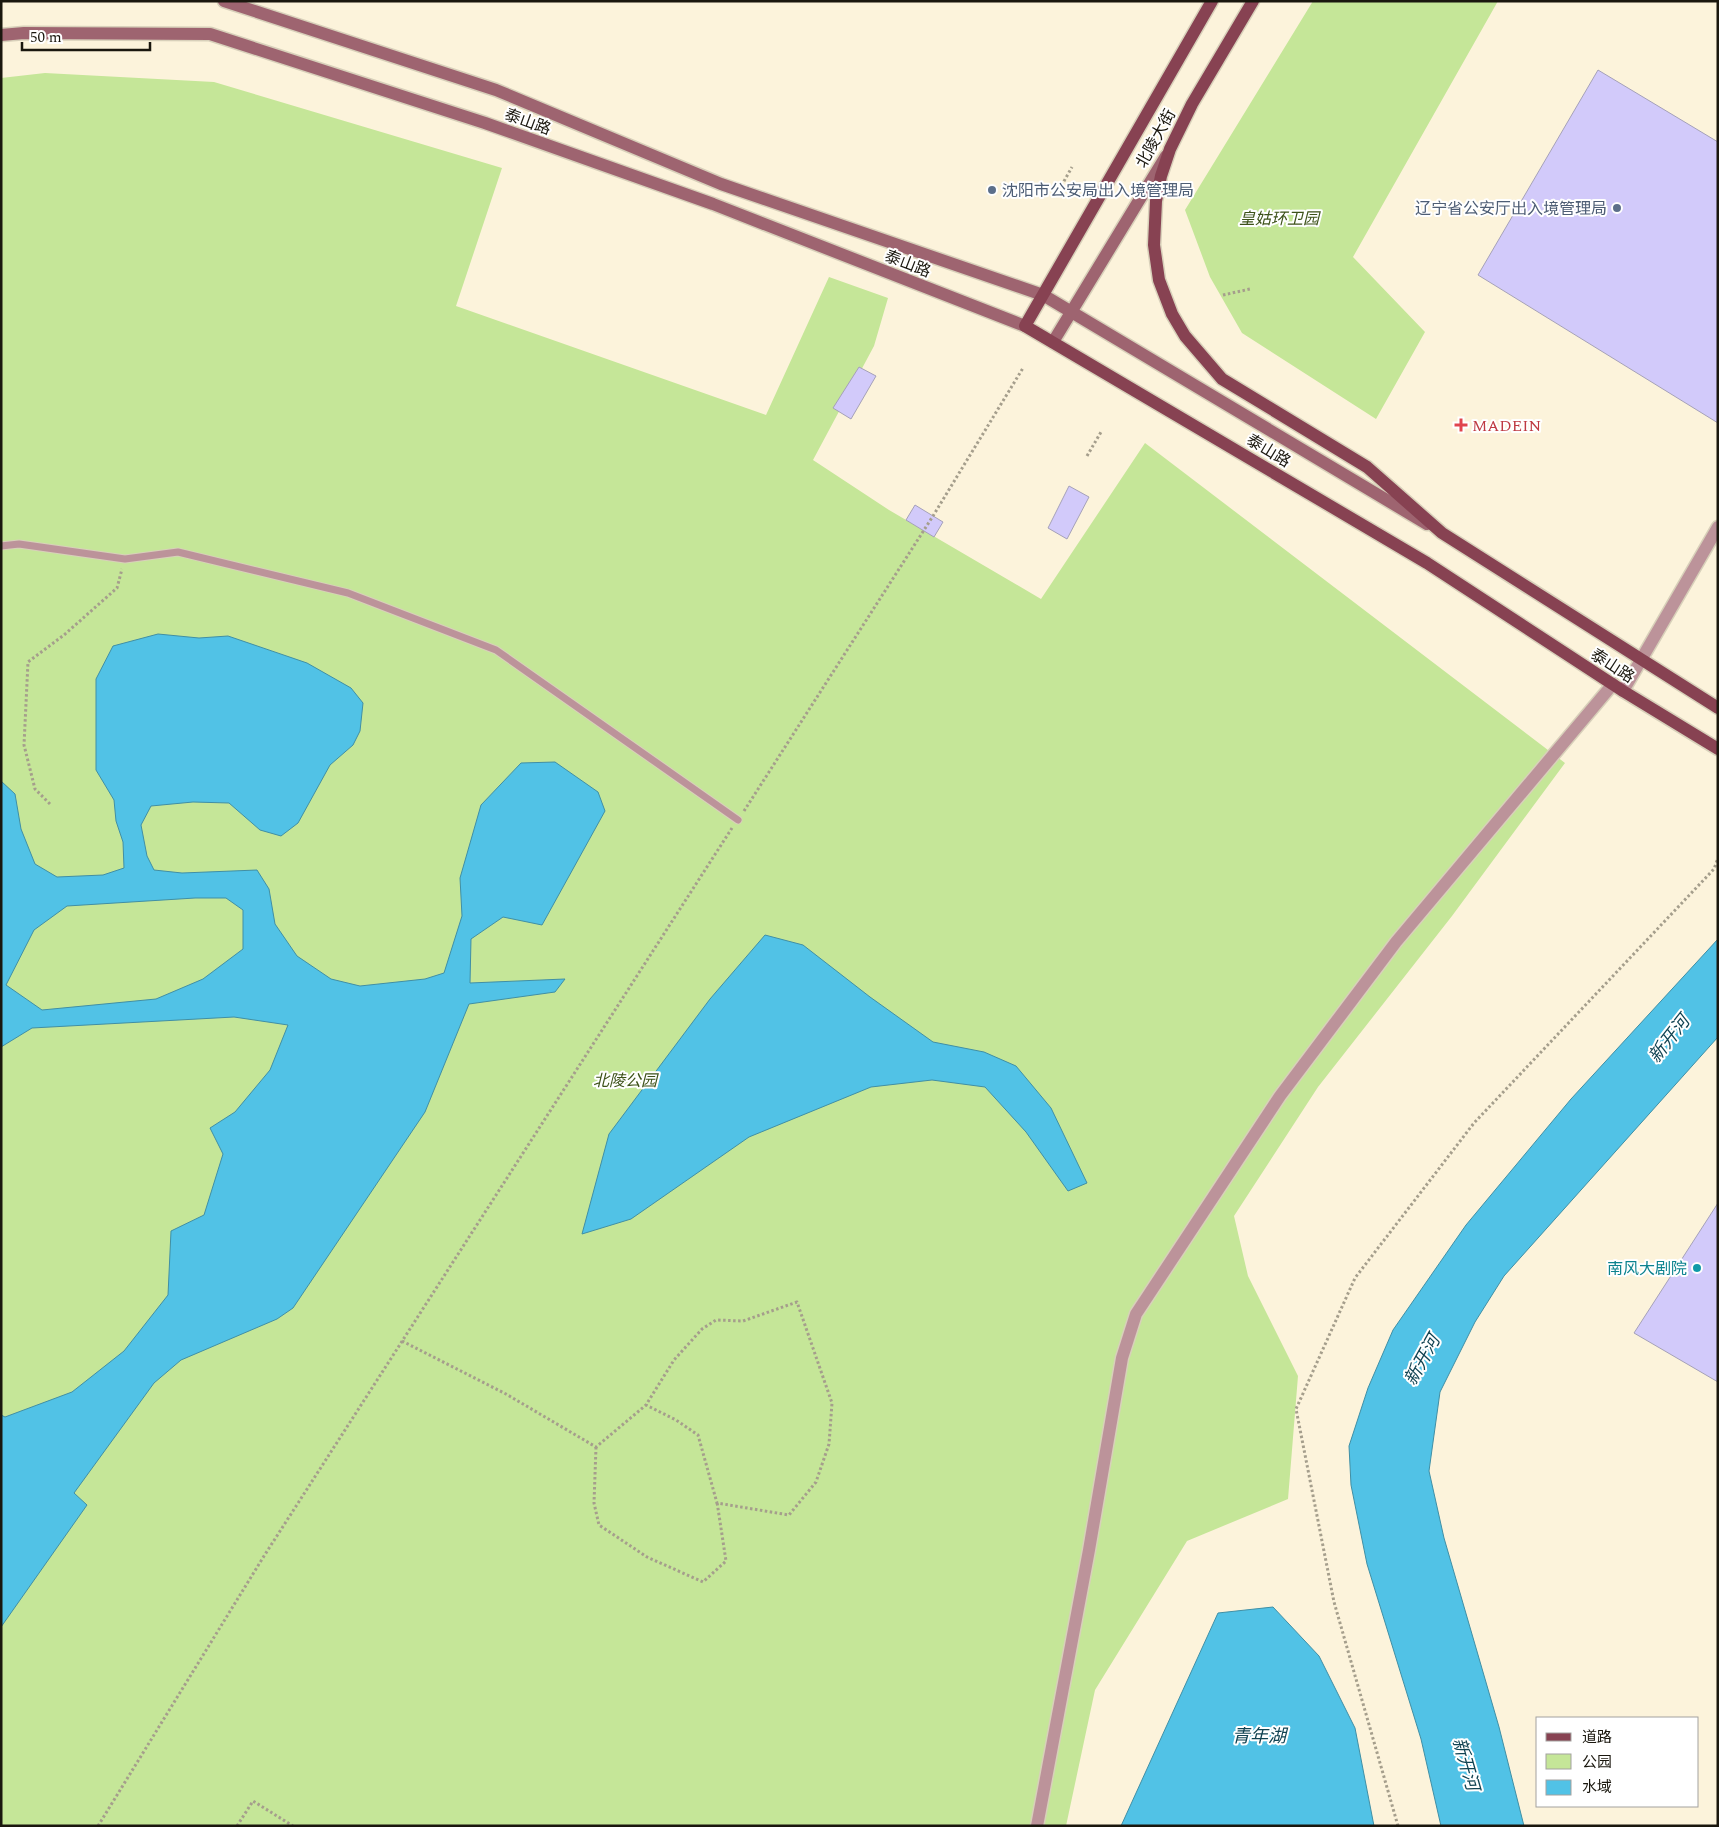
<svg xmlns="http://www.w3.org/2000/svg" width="1719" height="1827" viewBox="0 0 1719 1827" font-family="Spectral,'Noto Sans SC',serif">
	<rect width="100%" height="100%" fill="#fcf3db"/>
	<g fill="#c5e698">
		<path d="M1313,1H1498L1353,257L1425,332L1376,419L1242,333L1210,277L1185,210Z"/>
		<path d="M45,73L214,82L502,168L456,306L766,415L829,277L888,298L874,346L813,460L889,510L1041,599L1145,443L1565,763L1452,916L1318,1087L1234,1216L1248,1276L1298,1376L1288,1499L1187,1541L1095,1690L1066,1826H1V78Z"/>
	</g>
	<g fill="#51c2e6" stroke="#408fa5" fill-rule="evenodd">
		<path d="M158,634L199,638L228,636L307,663L351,688L363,703L360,731L353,745L330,765L298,823L281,836L260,830L229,803L193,802L151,806L141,825L147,856L154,870L182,873L257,870L269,889L275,924L297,956L331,979L360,986L425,979L444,973L462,916L460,878L481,805L521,763L555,762L598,792L605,811L542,925L503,917L471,939L470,983L565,979L555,992L469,1004L425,1112L293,1308L277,1319L181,1360L154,1383L74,1493L87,1505L1,1627V1415L5,1417L72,1392L124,1351L168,1295L171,1231L204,1215L223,1154L210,1128L235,1112L270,1070L288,1025L234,1017L32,1028L1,1047V781L15,794L21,829L35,864L57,877L103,875L124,868L123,842L116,821L114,800L96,770V679L113,646ZM195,898H226L243,910V949L203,979L156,999L42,1010L6,985L34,930L67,906Z"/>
		<path d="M765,935L803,945L870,997L933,1042L984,1052L1016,1066L1051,1108L1087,1183L1068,1191L1026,1132L985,1087L932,1080L871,1087L749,1137L631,1219L582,1234L609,1134L710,999Z"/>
		<path d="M1718,939V1037L1504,1276L1475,1322L1440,1392L1429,1471L1444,1538L1499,1727L1524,1826H1441L1421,1739L1367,1564L1351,1485L1349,1446L1368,1388L1393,1330L1466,1225L1571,1099Z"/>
		<path d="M1273,1607L1319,1656L1355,1728L1374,1826H1121L1218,1613Z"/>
	</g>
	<g fill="#d2cafa" stroke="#a5a1b8">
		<path d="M1598,70L1718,142V423L1478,275Z"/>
		<path d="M859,367L876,376L851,419L833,408Z"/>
		<path d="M1069,486L1089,497L1067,539L1048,528Z"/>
		<path d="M915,505L943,522L934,537L906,520Z"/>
		<path d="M1718,1203V1382L1634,1333Z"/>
	</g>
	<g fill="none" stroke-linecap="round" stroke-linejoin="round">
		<g stroke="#d8d0ba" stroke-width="9">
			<path id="lane" d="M1,546L19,544L125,559L178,552L348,593L496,650L738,820"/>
		</g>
		<g stroke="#d8d0ba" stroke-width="15">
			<g id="street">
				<path d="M1623,691L1718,527"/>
				<path d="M1037,1826L1089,1550L1122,1358L1136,1314L1280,1096L1396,942L1613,684"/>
			</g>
		</g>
		<g stroke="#d8d0ba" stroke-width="15">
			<g id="secondary">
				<path d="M224,1L496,90L721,184L1043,295L1427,524"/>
				<path d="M1,35L24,33L210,34L485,123L713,204L1025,326"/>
				<path d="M1053,342L1166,156"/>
			</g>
		</g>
		<g stroke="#d8d0ba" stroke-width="15">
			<g id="primary">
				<path d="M1212,1L1025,326L1427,563L1623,691L1718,749"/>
				<path d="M1253,1L1192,104L1170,149L1161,176L1156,201L1154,245L1159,280L1172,314L1185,336L1222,379L1367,467L1442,533L1718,708"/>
			</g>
		</g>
		<g stroke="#a59e8c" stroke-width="3" stroke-dasharray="2.5 2.5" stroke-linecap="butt">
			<path d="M1059,190L1072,167"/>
			<path d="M1223,295L1250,289"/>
			<path d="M1087,456L1101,432"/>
			<path d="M50,804L35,789L24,745L28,662L64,635L117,588L122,569"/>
			<path d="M744,811L933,516L1023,368"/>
			<path d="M402,1341L506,1394L596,1447L646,1405L674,1360L702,1329L716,1320L743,1321L797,1302L832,1403L829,1444L816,1482L789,1515L717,1503L698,1435L676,1420L646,1405"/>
			<path d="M596,1447L594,1503L599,1525L647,1557L703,1582L726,1561L717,1502"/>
			<path d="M98,1826L264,1556L732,828"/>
			<path d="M237,1826L253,1801L293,1826"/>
			<path d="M1398,1826L1334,1602L1296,1409L1355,1278L1474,1123L1714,869L1718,858"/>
		</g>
		<use href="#lane" stroke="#bc939a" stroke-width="7"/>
		<use href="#street" stroke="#bc939a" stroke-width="12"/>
		<use href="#secondary" stroke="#9e6470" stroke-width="12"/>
		<use href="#primary" stroke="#874252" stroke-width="12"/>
	</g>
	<g fill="#5c6f8a" stroke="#fff" stroke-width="2">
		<circle cx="992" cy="190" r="5"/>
		<circle cx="1617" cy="208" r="5"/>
	</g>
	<path fill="#e0444e" stroke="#fff" stroke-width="2" d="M1458.5 417.5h5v5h5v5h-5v5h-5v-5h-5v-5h5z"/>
	<circle fill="#0f9aa8" stroke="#fff" stroke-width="2" cx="1697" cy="1268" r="5"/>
	<g text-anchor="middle" stroke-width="4" stroke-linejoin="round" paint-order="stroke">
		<g font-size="16" fill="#1a170e" stroke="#fff">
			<text transform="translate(528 121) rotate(20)" y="6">泰山路</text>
			<text transform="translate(1155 138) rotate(-61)" y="6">北陵大街</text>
			<text transform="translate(908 263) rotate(21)" y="6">泰山路</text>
			<text transform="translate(1269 450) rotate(31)" y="6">泰山路</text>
			<text transform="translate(1613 665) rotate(33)" y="6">泰山路</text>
		</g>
		<g font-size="16" fill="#4e5e75" stroke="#fff" text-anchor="start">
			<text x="1002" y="196">沈阳市公安局出入境管理局</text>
			<text x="1607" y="214" text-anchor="end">辽宁省公安厅出入境管理局</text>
		</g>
		<g font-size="16" font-style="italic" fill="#3d5219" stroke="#fff">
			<text x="1279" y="224">皇姑环卫园</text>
			<text x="625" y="1086">北陵公园</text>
		</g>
		<g font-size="16" fill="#be3a42" stroke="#fff" text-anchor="start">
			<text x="1472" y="431">MADEIN</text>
		</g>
		<g font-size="16" fill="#0d838f" stroke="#fff" text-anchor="end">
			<text x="1687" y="1274">南风大剧院</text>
		</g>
		<g font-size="18" font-style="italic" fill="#114352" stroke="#fff">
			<text transform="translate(1669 1039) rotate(-52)" y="6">新开河</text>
			<text transform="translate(1422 1360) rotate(-61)" y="6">新开河</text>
			<text x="1259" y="1742">青年湖</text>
			<text transform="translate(1466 1764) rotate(74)" y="6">新开河</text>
		</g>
	</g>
	<rect width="1719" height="1827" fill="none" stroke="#1a170e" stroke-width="5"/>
	<rect x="1536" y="1717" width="162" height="90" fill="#ffffff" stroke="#a3a29f"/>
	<rect x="1546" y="1733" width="25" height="8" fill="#874252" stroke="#a3a29f"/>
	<text x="1582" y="1742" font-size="15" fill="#1a170e">道路</text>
	<rect x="1546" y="1754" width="25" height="15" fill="#c5e698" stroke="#a3a29f"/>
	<text x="1582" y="1767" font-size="15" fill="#1a170e">公园</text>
	<rect x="1546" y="1780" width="25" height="15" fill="#51c2e6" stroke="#a3a29f"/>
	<text x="1582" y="1792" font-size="15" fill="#1a170e">水域</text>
	<path d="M22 42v8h128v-8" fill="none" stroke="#1a170e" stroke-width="2.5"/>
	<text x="30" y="42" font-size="15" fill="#1a170e" stroke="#ffffff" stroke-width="4" paint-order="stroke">50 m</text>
</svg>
